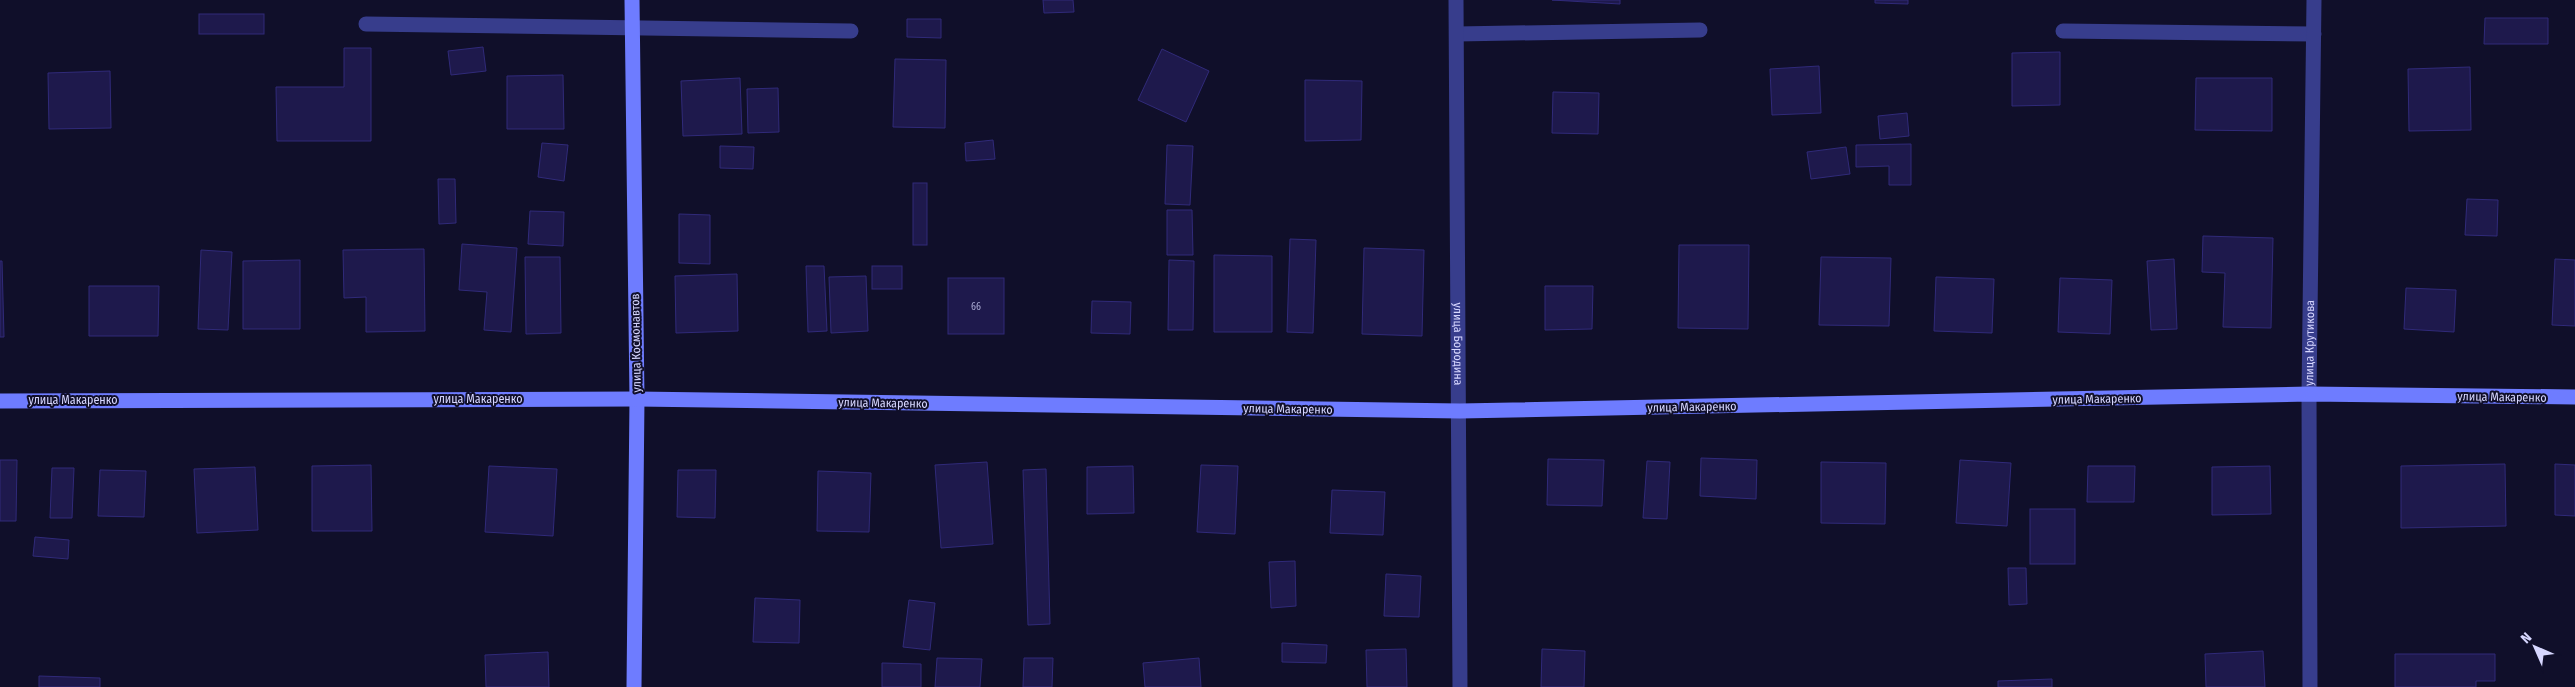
<svg xmlns="http://www.w3.org/2000/svg" width="2575" height="687" viewBox="0 0 2575 687" font-family="'Fira Sans Condensed',sans-serif">
	<rect width="100%" height="100%" fill="#100f2a"/>
	<g fill="#1e194c" stroke="#302a79">
		<path d="M1043,0H1073L1074,12L1044,13Z"/>
		<path d="M1552,0H1620V4Z"/>
		<path d="M1875,0H1908V4L1875,3Z"/>
		<rect x="199" y="14" width="65" height="20"/>
		<path d="M2485,18H2548V44H2484Z"/>
		<path d="M907,19H941V38L907,37Z"/>
		<path d="M483,47L486,71L451,75L448,51Z"/>
		<path d="M344,48H371V141H277L276,87H344Z"/>
		<path d="M1162,49L1209,71L1186,122L1138,100Z"/>
		<path d="M2060,52V105L2012,106V53Z"/>
		<path d="M895,59L946,60L945,128L893,127Z"/>
		<path d="M1819,66L1821,113L1772,115L1770,69Z"/>
		<path d="M2470,67L2471,130L2409,131L2408,69Z"/>
		<path d="M110,71L111,128L49,129L48,73Z"/>
		<path d="M563,75L564,129H507V76Z"/>
		<path d="M740,78L742,134L683,136L681,81Z"/>
		<path d="M2196,78H2272V131L2195,130Z"/>
		<path d="M1305,80L1362,81L1361,140L1305,141Z"/>
		<path d="M778,88L779,132L748,133L747,89Z"/>
		<path d="M1553,92L1599,93L1598,134L1552,133Z"/>
		<path d="M1907,113L1909,136L1880,139L1878,116Z"/>
		<path d="M993,140L995,159L966,161L965,143Z"/>
		<path d="M542,143L568,145L564,181L538,177Z"/>
		<path d="M1911,144V185H1889V166L1856,167V145Z"/>
		<path d="M1167,145L1193,146L1190,205L1165,204Z"/>
		<path d="M720,146L754,147L753,169L720,168Z"/>
		<path d="M1846,147L1850,174L1811,179L1807,152Z"/>
		<path d="M438,179H455L456,223L439,224Z"/>
		<rect x="913" y="183" width="14" height="62"/>
		<path d="M2467,199L2498,200L2497,236L2465,235Z"/>
		<path d="M1167,210H1192L1193,255H1167Z"/>
		<path d="M530,211L564,212L563,246L528,244Z"/>
		<path d="M679,214L710,215V264L679,263Z"/>
		<path d="M2203,236L2273,238L2271,328L2223,327L2225,273L2202,272Z"/>
		<path d="M1290,239L1316,240L1313,333L1287,332Z"/>
		<path d="M462,244L517,248L511,332L484,330L487,292L459,290Z"/>
		<path d="M1679,245H1749L1748,329L1678,328Z"/>
		<path d="M1364,248L1424,250L1422,336L1362,334Z"/>
		<path d="M424,249L425,331L366,332V297L344,298L343,250Z"/>
		<path d="M201,250L232,252L228,330L198,329Z"/>
		<path d="M1214,255L1272,256V332H1214Z"/>
		<path d="M525,257H560L561,333L526,334Z"/>
		<path d="M1821,257L1891,258L1889,326L1819,325Z"/>
		<path d="M2174,259L2177,329L2151,330L2147,261Z"/>
		<path d="M2555,259L2575,260V326L2552,325Z"/>
		<path d="M300,260V329H243V261Z"/>
		<path d="M1169,260L1194,261L1193,330H1168Z"/>
		<path d="M0,261H2L4,337H0Z"/>
		<path d="M806,266H824L827,331L808,332Z"/>
		<rect x="872" y="266" width="30" height="23"/>
		<path d="M737,274L738,331L676,333L675,276Z"/>
		<path d="M866,276L868,331L831,333L829,277Z"/>
		<path d="M1936,277L1994,279L1992,333L1934,331Z"/>
		<rect x="948" y="278" width="56" height="56"/>
		<path d="M2060,278L2112,280L2110,334L2058,332Z"/>
		<path d="M89,286H159L158,336H89Z"/>
		<path d="M1545,286H1593L1592,329L1545,330Z"/>
		<path d="M2406,288L2456,290L2454,332L2404,329Z"/>
		<path d="M1092,301L1131,302L1130,334L1091,333Z"/>
		<path d="M1701,458L1757,460L1756,499L1700,496Z"/>
		<path d="M1548,459L1604,460L1602,506L1547,505Z"/>
		<path d="M0,460H17L16,521H0Z"/>
		<path d="M1960,460L2011,463L2007,526L1956,523Z"/>
		<path d="M1647,461L1670,462L1667,519L1643,518Z"/>
		<path d="M987,462L993,544L941,548L935,465Z"/>
		<path d="M1821,462L1886,463L1885,524L1821,523Z"/>
		<path d="M2505,464L2506,526L2401,528V466Z"/>
		<path d="M2555,464L2575,465V516L2555,515Z"/>
		<path d="M371,465L372,531H312V466Z"/>
		<path d="M1201,465L1238,466L1235,534L1197,532Z"/>
		<path d="M489,466L557,469L553,536L485,532Z"/>
		<path d="M1133,466L1134,513L1087,514V467Z"/>
		<path d="M2088,466H2135L2134,502H2087Z"/>
		<path d="M2270,466L2271,514L2212,515V467Z"/>
		<path d="M255,467L258,530L197,533L194,469Z"/>
		<path d="M52,468H74L72,518H50Z"/>
		<path d="M1046,469L1050,624L1028,625L1023,470Z"/>
		<path d="M100,470L146,471L144,517L98,516Z"/>
		<path d="M678,470H716L715,518L677,517Z"/>
		<path d="M818,471L871,473L869,532L817,531Z"/>
		<path d="M1332,490L1385,492L1383,535L1330,533Z"/>
		<rect x="2030" y="509" width="45" height="55"/>
		<path d="M35,537L69,540L68,559L33,556Z"/>
		<path d="M1295,561L1296,606L1271,608L1269,562Z"/>
		<path d="M2008,568H2026L2027,604L2009,605Z"/>
		<path d="M1386,574L1421,576L1419,617L1384,616Z"/>
		<path d="M755,598L800,600L799,643L753,642Z"/>
		<path d="M909,600L935,603L930,650L903,647Z"/>
		<path d="M1282,643L1327,645L1326,663L1282,662Z"/>
		<path d="M1406,649L1407,687H1367L1366,650Z"/>
		<path d="M1542,649L1585,651L1584,687H1541Z"/>
		<path d="M2263,651L2265,687H2206L2205,654Z"/>
		<path d="M548,652L549,687H486L485,655Z"/>
		<path d="M2395,654H2495V681H2476V687H2395Z"/>
		<path d="M937,658L982,659L980,687H935Z"/>
		<path d="M1024,658H1053L1052,687H1023Z"/>
		<path d="M1199,658L1201,687H1145L1143,663Z"/>
		<path d="M882,663L921,664V687H882Z"/>
		<path d="M39,676L100,678V687H39Z"/>
		<path d="M2052,679V687H1998V681Z"/>
	</g>
	<g fill="none" stroke-linecap="round" stroke-linejoin="round">
		<g stroke="#373d8c" stroke-width="15">
			<path d="M366,24L851,31"/>
			<path d="M2063,31L2314,34"/>
			<path d="M1457,34L1700,30"/>
		</g>
		<g stroke="#373d8c" stroke-width="15">
			<path id="s1" d="M1456,0L1460,687"/>
			<path id="s2" d="M2310,687L2309,394L2314,0"/>
		</g>
		<g stroke="#6e7cff" stroke-width="15">
			<path d="M632,0L637,399L634,687"/>
			<path d="M0,401L637,399L1460,411L2309,394L2575,397"/>
		</g>
	</g>
	<g text-anchor="middle" stroke-width="4" stroke-linejoin="round" paint-order="stroke">
		<g font-size="10" fill="#a9a8d2">
			<text x="976" y="310">66</text>
		</g>
		<g font-size="12" fill="#d7d7ff" stroke="#100f2a">
			<text transform="translate(636 343) rotate(-91)" y="4">улица Космонавтов</text>
			<text dy="4" stroke="none"><textPath href="#s1" startOffset="344">улица Бородина</textPath></text>
			<text dy="4" stroke="none"><textPath href="#s2" startOffset="344">улица Крутикова</textPath></text>
			<text transform="translate(2502 397) rotate(1)" y="4">улица Макаренко</text>
			<text x="478" y="403">улица Макаренко</text>
			<text transform="translate(2097 399) rotate(-1)" y="4">улица Макаренко</text>
			<text x="73" y="404">улица Макаренко</text>
			<text transform="translate(883 403) rotate(1)" y="4">улица Макаренко</text>
			<text transform="translate(1692 407) rotate(-1)" y="4">улица Макаренко</text>
			<text transform="translate(1288 409) rotate(1)" y="4">улица Макаренко</text>
		</g>
	</g>
	<g transform="translate(2535 647) rotate(315)" stroke="#100f2a" stroke-width="4" paint-order="stroke">
	<path d="M0-4L9 19L0 12L-9 19Z" fill="#d7d7ff"/>
	<text y="-8" font-size="14" font-weight="bold" text-anchor="middle" fill="#d7d7ff">N</text>
	</g>
</svg>
